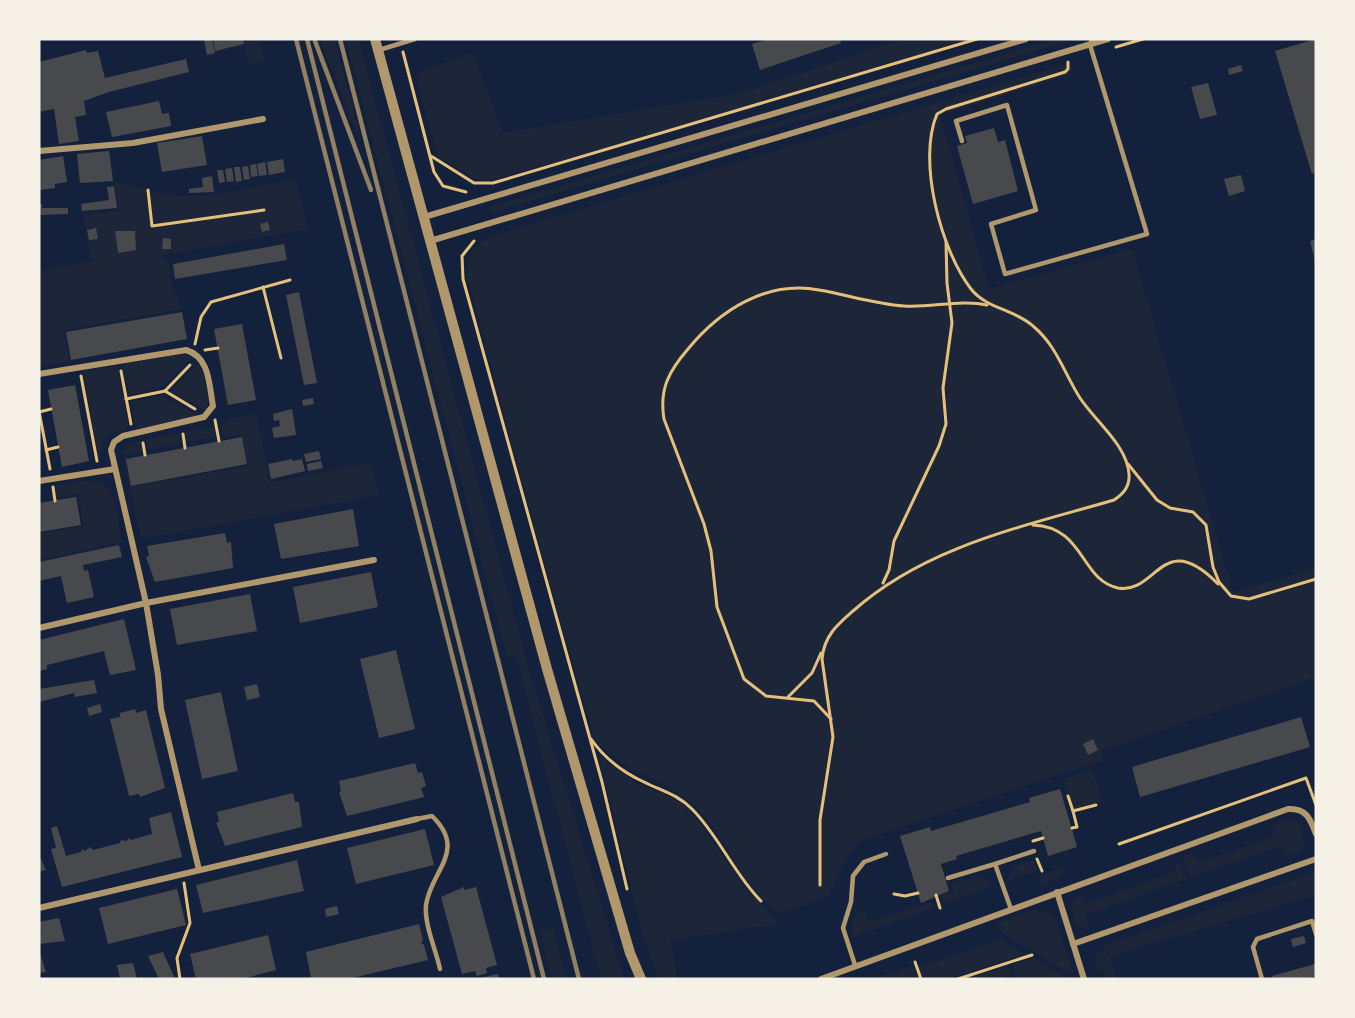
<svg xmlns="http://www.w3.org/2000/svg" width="1355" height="1018" viewBox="0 0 1355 1018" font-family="Quicksand,sans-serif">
	<rect width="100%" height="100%" fill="#14213d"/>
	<g fill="#1d2539">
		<path d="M243,39H259L264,60L249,64Z"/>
		<path d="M320,39H334L359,131H356Z"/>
		<path d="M346,39H358L529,670L624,979H601L516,657L507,658Z"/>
		<path d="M905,39H983L797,95L495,179H475L438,156L416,79L420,71L473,53L503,133L741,93Z"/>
		<path d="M1057,39H1075L492,212L490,207Z"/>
		<path d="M1070,63L1074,69L1069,75L940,115L989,289L1132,249L1233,592L1316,568V677L1101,751L1104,760L860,841L848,855L828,897L779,914C770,904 758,896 750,885C732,860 719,830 697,808C667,778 623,774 595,739L542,556L467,277C467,256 472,245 491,236Z"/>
		<path d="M295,179L308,229L162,255L168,261L172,287L182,309L64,330L69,361L39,366V271L92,261L83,215L119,211L115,182L175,196L217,195Z"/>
		<path d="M182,354L191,357L162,388L129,395L123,364Z"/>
		<path d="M197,364C205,373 212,400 205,410L171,391Z"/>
		<path d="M117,366L129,428L107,435L102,444L99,461L83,371Z"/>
		<path d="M163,396L199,416L136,429L131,401Z"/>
		<path d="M260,413L257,418L270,483L371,462L379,495L141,539L123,453L126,446L140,440L142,451L125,455L132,487L248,466L243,434L224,438L222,426L228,419Z"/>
		<path d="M214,427L215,437L187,442L185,432Z"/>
		<path d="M179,433L181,443L148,450L145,439Z"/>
		<path d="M89,480C119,480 116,519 121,542L39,560V534L83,526L78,494L57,498L54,486Z"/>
		<path d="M598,752L611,766L638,783L672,797L684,806L700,823L744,886L780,924L671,940L677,979H659L645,942Z"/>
		<path d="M1092,770L1102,801L1074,809L1064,779Z"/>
		<path d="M1285,819H1292L1300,824L1304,843L1301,851L1285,856L1281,847L1190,877L1184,858L1185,855H1194L1201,862L1272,837L1276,825Z"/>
		<path d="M1034,860L1037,870L1007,881L1014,866Z"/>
		<path d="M1177,860L1186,879L1085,915L1090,930L1084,929L1075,922L1072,904L1081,893L1086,904L1174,872Z"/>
		<path d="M1063,867L1064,872L1042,888L1037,876Z"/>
		<path d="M1316,872V895L1110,956L1116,979H1107L1104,971L1098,969L1095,958L1106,945Z"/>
		<path d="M981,876L994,886L944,904L941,895L953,891L951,884Z"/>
		<path d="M931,902L933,908L853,937L851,921L863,908L869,922Z"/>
		<path d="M1035,909L1049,913L1055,919L1074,973H1068L1001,932L997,923Z"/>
		<path d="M553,928L567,979H552L540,929Z"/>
		<path d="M1000,939L1026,954L948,979H923L919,966H924Z"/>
		<path d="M1032,958L1037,960L1069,979H1009L1017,976L1013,965Z"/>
		<path d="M913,965L918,979H873Z"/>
		<path d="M1009,966L1011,974L998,979H966Z"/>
	</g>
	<g fill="#48494c">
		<path d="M204,39H212L215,53L207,55Z"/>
		<path d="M213,39H243L244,44L215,51Z"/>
		<path d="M769,39H840L841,43L760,70L752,44Z"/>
		<path d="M1316,39V172L1312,174L1275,51Z"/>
		<path d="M86,50L87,53L98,51L105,78L186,59L189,72L109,92L84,101L86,115L75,117L79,141L59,144L54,109L39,112V62Z"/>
		<path d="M1241,65L1243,71L1229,75L1228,69Z"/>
		<path d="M1208,83L1217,115L1200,119L1191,87Z"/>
		<path d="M159,101L162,114L169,113L171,126L112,137L106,112Z"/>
		<path d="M994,128L998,142L1005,140L1018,191L973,204L957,146L967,143L965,136Z"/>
		<path d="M202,136L207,165L162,172L157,143Z"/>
		<path d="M109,151L113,181L80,183L77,154Z"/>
		<path d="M63,156L67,182L55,184V188L40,190L39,160Z"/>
		<path d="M283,159L285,172L269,175L267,162Z"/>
		<path d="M265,162L267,175L259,176L257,164Z"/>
		<path d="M256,164L258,176L251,177L250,165Z"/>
		<path d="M248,166L250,179L244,180L242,167Z"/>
		<path d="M234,167H240L242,181L236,182Z"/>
		<path d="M232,168L234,181L227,182L225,169Z"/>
		<path d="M217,170H223L225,182L219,183Z"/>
		<path d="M1241,175L1245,191L1229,196L1224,179Z"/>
		<path d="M212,176L214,192L189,193V189L203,187L202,178Z"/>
		<path d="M114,186L117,208L82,211L81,204L109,200L107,187Z"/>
		<path d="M39,204H42V208H68V214L39,215Z"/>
		<path d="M268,222L270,230L262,232L260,224Z"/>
		<path d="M96,228L98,239L89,240L87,230Z"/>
		<path d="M115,231H135L136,250L118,253Z"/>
		<path d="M163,238L171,239V249H162Z"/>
		<path d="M1316,239V261H1315L1310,241Z"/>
		<path d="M284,244L287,260L175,279L173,264Z"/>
		<path d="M299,292L317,383L304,385L286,295Z"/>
		<path d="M182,312L187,339L71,360L66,332Z"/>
		<path d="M242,324L256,400L228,405L214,329Z"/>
		<path d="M75,385L89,461L62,467L48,390Z"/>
		<path d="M313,398L314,404L303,406L302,400Z"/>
		<path d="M292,409L296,435L274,438L272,428L280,426L279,420L274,421L273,414Z"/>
		<path d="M242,437L247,464L131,486L126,459Z"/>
		<path d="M319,451L321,459L306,462L304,454Z"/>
		<path d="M292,459L293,461L302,459L305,471L271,479L268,464Z"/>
		<path d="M321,461L323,468L308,471L307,464Z"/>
		<path d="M76,497L81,525L39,532V503Z"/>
		<path d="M353,509L359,546L281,559L274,524Z"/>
		<path d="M225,533L227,543L231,542L233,568L155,582L146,557L149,556L147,546Z"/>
		<path d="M119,545L122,557L83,565L84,571L88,570L94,597L67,603L61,576L39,581V562Z"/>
		<path d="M371,572L378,607L300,623L293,587Z"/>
		<path d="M250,594L257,631L177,645L170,609Z"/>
		<path d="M124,619L136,670L110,675L104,651L47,665V669L39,671V640Z"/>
		<path d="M396,650L415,729L379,738L360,659Z"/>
		<path d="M94,680L97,693L75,697L74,693L39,702V689Z"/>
		<path d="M257,684L260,697L247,700L244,687Z"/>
		<path d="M221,692L238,771L202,779L185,700Z"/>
		<path d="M100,704L102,712L89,716L87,708Z"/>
		<path d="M135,709L136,713L146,710L165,788L140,797L139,794L129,796L110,719L120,717V713Z"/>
		<path d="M1301,717L1310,747L1140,797L1132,767Z"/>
		<path d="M1093,739L1098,750L1088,755L1083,744Z"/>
		<path d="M415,763L418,773L422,772L426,786L421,788L424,797L347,816L339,792L341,791L339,781Z"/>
		<path d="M1060,789L1077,847L1048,856L1041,831L956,856L957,859L941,864L949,891L921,903L900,836L930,827L931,831L1030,802L1029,798Z"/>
		<path d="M293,793L295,802H299L302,827L225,846L216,822H219L217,812Z"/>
		<path d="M171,812L182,857L62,887L51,849L56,848L51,828L57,826L66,856L81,852L82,849L85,851L90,847L93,850L120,843L121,840L127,841L129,838L131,840L152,834L149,818Z"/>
		<path d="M425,829L434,865L356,884L347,848Z"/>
		<path d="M39,855L46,870L39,872Z"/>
		<path d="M297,860L304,891L203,913L196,885Z"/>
		<path d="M464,887V890L476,887L497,965L486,968L487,973L477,976L475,971L462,974L441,897Z"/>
		<path d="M177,889L186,925L108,944L99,908Z"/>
		<path d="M337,906L339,914L326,917L325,909Z"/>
		<path d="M59,918L65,941L39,944V922Z"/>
		<path d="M419,924L423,940L421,943L424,945L428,960L348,979L311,978L306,952Z"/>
		<path d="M268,935L276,970L242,979H196L190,954Z"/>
		<path d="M1304,936L1306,943L1293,947L1291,939Z"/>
		<path d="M39,950L46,972L39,973Z"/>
		<path d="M163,952L175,979H159L148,956Z"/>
		<path d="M133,963L137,979H120L117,965Z"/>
		<path d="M1315,964L1316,976L1306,979H1273L1272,976Z"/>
		<path d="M498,974L499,979H480V978Z"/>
	</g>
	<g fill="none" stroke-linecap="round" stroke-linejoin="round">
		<g stroke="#e5c07b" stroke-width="3">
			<path d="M1116,47L1143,39"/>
			<path d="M403,52L434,172L443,186L466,192"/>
			<path d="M431,156L474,183H493L977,39"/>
			<path d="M148,190L152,226L264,210"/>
			<path d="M474,241L462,256L463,279L602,782L627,889"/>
			<path d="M263,287L281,358"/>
			<path d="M195,344L201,317L211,302L290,280"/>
			<path d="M205,350L218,348"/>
			<path d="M121,371L131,424"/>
			<path d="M81,376L97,461"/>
			<path d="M165,391L195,409"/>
			<path d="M126,399L165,391L190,365"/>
			<path d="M39,411L50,469"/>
			<path d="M39,412L51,409"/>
			<path d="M215,420L219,441"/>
			<path d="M183,434L185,448"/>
			<path d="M143,443L145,455"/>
			<path d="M46,450L58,447"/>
			<path d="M1128,464L1157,500L1170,508L1193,512L1206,525L1213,567L1219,582L1231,596L1249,599L1316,579"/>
			<path d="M53,487L55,501"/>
			<path d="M1033,525C1085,527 1080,580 1118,588C1157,595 1162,527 1218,584"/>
			<path d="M883,583L889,570L894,541L939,446L946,424L943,388L952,323L947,283L946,242"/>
			<path d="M788,697L812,673L821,653"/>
			<path d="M831,719L814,701L766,696L744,679L717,607L711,551L704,524L664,419C659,389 669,371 688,349C720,310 767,280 819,290C848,295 875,304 904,306C931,308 961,299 987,305"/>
			<path d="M591,739C605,759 622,772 644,782C662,791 677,794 692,809C719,836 734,874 761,901"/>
			<path d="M1068,796L1073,811"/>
			<path d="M1072,828L1077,827L1073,811L1096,805"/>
			<path d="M1033,841L1043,838"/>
			<path d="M1119,844L1306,778L1316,805"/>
			<path d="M1037,859L1042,871"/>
			<path d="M820,885V820L833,737L822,659C824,636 837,625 853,611C926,546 1022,527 1114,500C1123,494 1130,487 1129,474C1127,445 1095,421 1080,398C1064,373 1057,346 1033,326C1014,309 987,309 971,289C941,250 917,161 937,114L946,109L1065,72L1068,69V62"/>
			<path d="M894,894L905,896L918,893"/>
			<path d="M936,895L940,908"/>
			<path d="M915,962L921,979"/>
			<path d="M180,979L177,958L190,923L184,883"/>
			<path d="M958,979L1032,955"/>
		</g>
		<g stroke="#b1986c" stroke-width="4.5">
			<path d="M379,50L415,39"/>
			<path d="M962,141L956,121L1007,105L1036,210L991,224L1005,274L1147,234L1090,45L1092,39"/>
			<path d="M417,819L432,816C468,851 431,870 426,905C424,924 436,950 440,969"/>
			<path d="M995,864L1034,851"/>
			<path d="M948,878L995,864L1011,909"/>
			<path d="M855,965L843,928L851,902L853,876L864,862L886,854"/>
			<path d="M1262,979L1253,947L1257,939L1312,921L1316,934"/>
		</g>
		<g stroke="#b1986c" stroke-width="6">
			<path d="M39,151L133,143L263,119"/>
			<path d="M424,217L1026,39"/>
			<path d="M430,241L1108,39"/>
			<path d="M39,374L186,350C210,357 209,385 213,406L204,417L123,436L114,442L111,450L146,603L158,675L161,709L199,870"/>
			<path d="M39,481L115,469"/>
			<path d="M39,628L146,603L374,560"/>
			<path d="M1057,892L1084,979"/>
			<path d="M39,908L417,819"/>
			<path d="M1073,944L1316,859"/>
			<path d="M821,979L1288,809C1306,808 1310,818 1316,834"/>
		</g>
		<path stroke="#b1986c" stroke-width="10" d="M375,39L547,669L630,953L641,979"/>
		<g stroke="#918062" stroke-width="4.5">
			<path d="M296,39L534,979"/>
			<path d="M307,39L544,979"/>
			<path d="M340,39L579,979"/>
			<path d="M315,41L371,190"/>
		</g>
	</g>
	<rect width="1355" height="1018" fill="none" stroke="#f6f1e7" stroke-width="81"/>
</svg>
